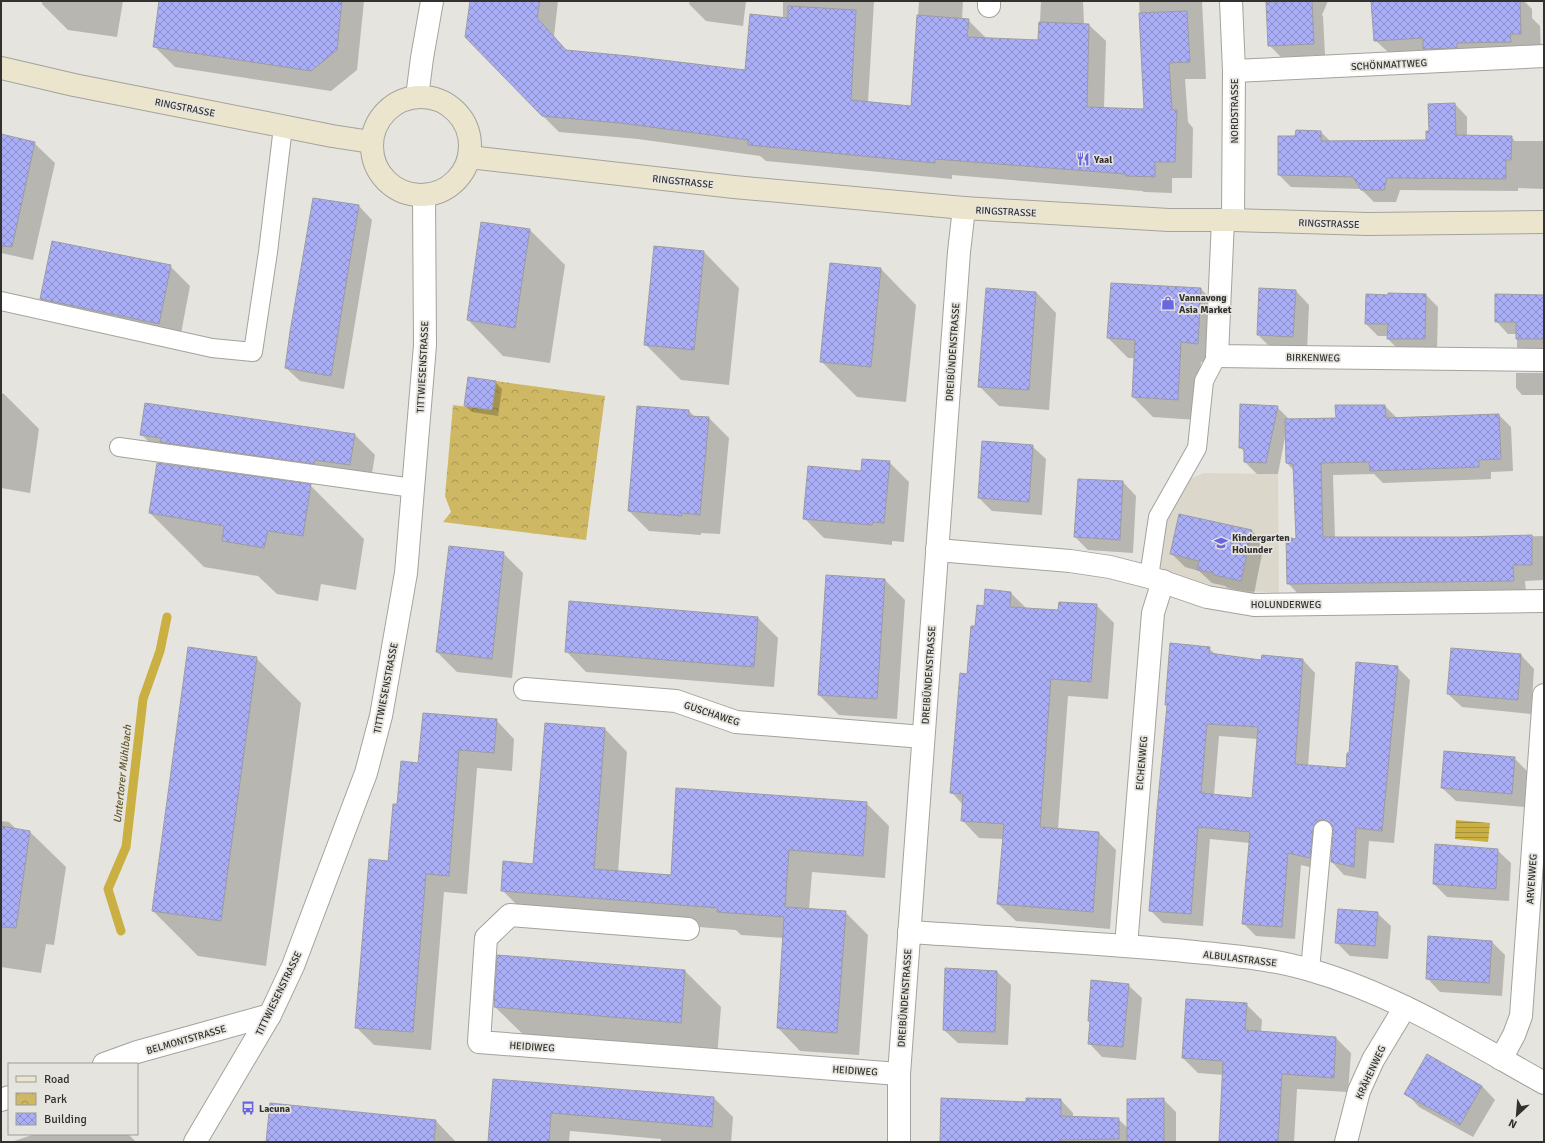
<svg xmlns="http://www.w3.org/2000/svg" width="1545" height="1143" viewBox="0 0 1545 1143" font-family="Signika,sans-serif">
	<defs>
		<pattern id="park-crowns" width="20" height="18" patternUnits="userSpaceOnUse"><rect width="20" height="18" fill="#ceb863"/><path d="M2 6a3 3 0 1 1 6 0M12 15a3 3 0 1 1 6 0" fill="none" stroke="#a89652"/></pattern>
		<pattern id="water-rules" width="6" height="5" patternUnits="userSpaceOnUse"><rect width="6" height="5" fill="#caaf43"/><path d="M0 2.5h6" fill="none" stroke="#a58f38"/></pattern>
		<pattern id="building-cross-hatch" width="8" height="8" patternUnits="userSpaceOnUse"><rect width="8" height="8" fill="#a9aef6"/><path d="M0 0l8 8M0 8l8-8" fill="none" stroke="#8a8ec8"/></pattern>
	</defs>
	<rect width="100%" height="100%" fill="#e6e4de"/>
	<path fill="#dbd8cb" d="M1204,473L1278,474L1279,593L1221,589L1158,568L1168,518L1187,480Z"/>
	<path fill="url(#park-crowns)" d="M496,381L605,396L586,540L443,522L451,512L445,496L453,405L491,410Z"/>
	<path fill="url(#water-rules)" d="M1456,820L1490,823L1488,842L1455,839Z"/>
	<g fill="#0003" fill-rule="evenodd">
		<path d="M42,1H123L117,37L68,30L42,4Z"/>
		<path d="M160,1H364L357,70L331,91L175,67L155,47Z"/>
		<path d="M471,1H558L554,36L567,51L746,71L783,18V1H874L868,102L912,107L919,1H963L962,19L968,20L985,37V39L1039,41L1041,1H1083L1084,24L1089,25L1106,41L1104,108L1145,110L1139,1H1202L1206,79H1185L1188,122L1193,128L1192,178H1172V193L1144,192L1142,191L952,175V179L766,161L760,156L638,139L559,132L542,115Z"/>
		<path d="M690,1H746L743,26L706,21L689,4Z"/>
		<path d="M1270,1H1328L1322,15L1323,16L1325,55L1281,57L1269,45Z"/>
		<path d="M1372,1H1524L1532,9V18L1540,26L1541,53L1437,61L1426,50L1388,52L1375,40Z"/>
		<path d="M1455,104L1467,117V136L1511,137L1515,141H1544V189L1518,188V191L1400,190L1396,202H1374L1361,189L1291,187L1279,175L1296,137L1321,132L1331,142L1427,141L1430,132Z"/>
		<path d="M1,135L34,143L55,163L33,260L1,253Z"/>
		<path d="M359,206L372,220L344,389L300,381L286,368Z"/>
		<path d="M530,230L565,265L550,363L503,356L468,320Z"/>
		<path d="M704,252L739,288L729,385L681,380L645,344Z"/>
		<path d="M170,266L190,286L179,344L61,319L41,299Z"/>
		<path d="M881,269L916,305L906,402L857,397L821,361Z"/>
		<path d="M1201,289L1221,309L1217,363L1201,362L1197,420L1153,417L1133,397L1135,358H1128L1108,338Z"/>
		<path d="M1296,291L1309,305L1307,351L1271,348L1258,335Z"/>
		<path d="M1036,292L1056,313L1049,410L999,406L979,386Z"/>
		<path d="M1426,295L1438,307L1437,351H1400L1388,339V336H1378L1366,324Z"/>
		<path d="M1544,296V359H1529L1517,347V334H1508L1496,321Z"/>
		<path d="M1516,373H1544V395H1522L1516,388Z"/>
		<path d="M495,382L502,389L498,416L472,412L465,406Z"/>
		<path d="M1,393L4,394L39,429L30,493L1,488Z"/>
		<path d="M1385,406L1398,419L1499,415L1511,427L1513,471L1491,472V479L1383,483L1374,474L1333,475L1335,538H1463L1544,536V580L1525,581L1526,593L1300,596L1288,583L1298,540L1294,471L1287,463L1285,437L1278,474H1257L1245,462V453L1240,447L1277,407L1290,420L1337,419Z"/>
		<path d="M689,411L695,417L709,418L729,438L720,534L701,533V535L649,531L629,511Z"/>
		<path d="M141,434L355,435L375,455L370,485L161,454Z"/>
		<path d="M1032,446L1046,459L1042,515L992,511L979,498Z"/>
		<path d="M889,462L909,482L904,542L892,541V545L824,538L804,518L862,472Z"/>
		<path d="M1123,482L1136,496L1133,553L1088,550L1075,537Z"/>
		<path d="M310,485L364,539L356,590L321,584L318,601L277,594L258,576L204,567L150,513Z"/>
		<path d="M1251,530L1264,544L1254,594L1228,588L1225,586L1212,583L1199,571L1185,567L1172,554Z"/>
		<path d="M450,547L503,553L523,573L512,678L457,672L437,652Z"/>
		<path d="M827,576L885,580L905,600L897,719L839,715L819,695Z"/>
		<path d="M1011,593L1027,609L1059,611L1096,605L1114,623L1108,699L1068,696L1058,829L1099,833L1116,850L1110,929L1016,921L998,904L1003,839L979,838L962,820L963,805L952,793L976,628L985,607Z"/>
		<path d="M758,618L778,638L774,687L586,672L566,651Z"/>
		<path d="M1209,648L1216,655L1262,661L1303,660L1315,673L1308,766L1347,770L1350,754L1397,667L1410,680L1394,843L1369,841L1366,879L1344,875L1332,862L1334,832L1327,836L1322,870L1301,865L1295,939L1256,936L1243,923L1250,843L1210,839L1203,926L1163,923L1150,910L1168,706L1166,705ZM1219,736L1258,739L1252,799L1214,795Z"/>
		<path d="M1521,655L1534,669L1531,714L1462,707L1448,694Z"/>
		<path d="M256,658L301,703L266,966L198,956L153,911Z"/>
		<path d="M496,720L514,739L512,771L477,768L467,894L444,892L431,1050L374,1045L356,1027L389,862L398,806L419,764Z"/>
		<path d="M605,729L627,752L618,872L672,876L866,803L889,826L885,878L812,872L809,909L845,912L868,935L859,1055L800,1051L778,1028L784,938L741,935L736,930L525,913L502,890L534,865Z"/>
		<path d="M1514,758L1528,772L1525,807L1456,801L1442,788Z"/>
		<path d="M1,821L9,822L17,830L30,832L66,867L54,945L46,944L41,973L1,967Z"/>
		<path d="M1497,850L1511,863L1509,901L1447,897L1434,884Z"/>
		<path d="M1377,913L1391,926L1388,959L1350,956L1336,942Z"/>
		<path d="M1492,942L1505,955L1502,996L1440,992L1427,978Z"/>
		<path d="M498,957L685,971L721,1007L717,1058L531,1042L495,1007Z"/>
		<path d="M997,972L1011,985L1008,1045L958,1043L944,1030Z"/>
		<path d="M1128,985L1142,998L1136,1060L1102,1057L1089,1043L1091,1023L1089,1021Z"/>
		<path d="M1246,1004L1262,1020L1261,1032L1336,1038L1351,1053L1348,1092L1297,1089L1294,1142H1220L1224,1075L1198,1073L1183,1058Z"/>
		<path d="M494,1080L714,1098L733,1117L731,1142H661V1139L570,1131L569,1142H489Z"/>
		<path d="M1482,1086L1495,1100L1473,1137L1419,1107L1406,1093Z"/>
		<path d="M1163,1099L1176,1112V1142H941L1061,1100L1073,1113V1118L1118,1119L1128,1128Z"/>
		<path d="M436,1121L456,1142H267Z"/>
		<path d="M35,1134H128L136,1142H11Z"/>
	</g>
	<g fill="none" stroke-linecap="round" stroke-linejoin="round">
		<path stroke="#caaf43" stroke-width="9" d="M121,931L108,889L126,847L143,699L160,651L167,617"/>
	</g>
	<g fill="url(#building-cross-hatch)" stroke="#9c9da3" fill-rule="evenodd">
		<path d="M159,1H342L337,50L311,71L153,47Z"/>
		<path d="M470,1H540L537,18L566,50L629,56L745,70L750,14L788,18V6L856,10L851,100L911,106L917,15L969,19L967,37L1038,40L1039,22L1089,24L1087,107L1144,109L1139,13L1187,11L1190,62L1169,63L1172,110H1177L1175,162H1155V177L1126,176V174L935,159V163L748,145V140L620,123L542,116L465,37Z"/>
		<path d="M1312,1L1314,44L1268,46L1266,2Z"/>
		<path d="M1371,1H1520L1521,34H1510L1511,42L1457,43V48L1423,49V38L1374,41Z"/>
		<path d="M1455,103L1456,135L1512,136L1511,160H1506V179L1387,178L1384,190H1361L1353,177L1278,175V136H1295L1296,130L1321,131V141L1426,140V131H1429L1428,104Z"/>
		<path d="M1,134L35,142L12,247L1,246Z"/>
		<path d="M313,198L359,205L331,376L285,368L290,332Z"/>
		<path d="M481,222L530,229L515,328L467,320Z"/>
		<path d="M52,241L171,265L159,324L40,299Z"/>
		<path d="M654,246L704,251L694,350L644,345Z"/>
		<path d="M830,263L881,268L871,367L820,362Z"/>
		<path d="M1111,283L1201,288L1198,344L1181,342L1178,400L1132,397L1135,340L1107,338Z"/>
		<path d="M986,288L1036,292L1029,390L978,387Z"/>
		<path d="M1259,288L1296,290L1293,337L1257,335Z"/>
		<path d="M1388,293L1426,294L1425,339H1387L1388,324H1365L1366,294L1388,295Z"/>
		<path d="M1495,294L1544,295V339H1516V322H1495Z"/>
		<path d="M468,377L496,381L492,410L464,406Z"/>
		<path d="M145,403L355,434L350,465L315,460L314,464L160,442L161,438L140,435Z"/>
		<path d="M1240,404L1278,406L1266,463L1244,462V448H1239Z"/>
		<path d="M1335,405H1385L1386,418L1499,414L1501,459L1479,460V467L1370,471L1369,462L1321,463L1323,537H1463L1532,535V565H1513L1514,581L1287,584L1286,537L1296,539L1293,464L1286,463L1285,419L1336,418Z"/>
		<path d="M637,406L689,410V416L709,417L700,515L681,513L682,516L628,511Z"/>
		<path d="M982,441L1033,445L1029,502L978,498Z"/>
		<path d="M862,459L890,461L884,523L873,522L872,525L803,519L808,466L861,471Z"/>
		<path d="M157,463L311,484L303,536L268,531L264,548L222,541L224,526L149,513Z"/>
		<path d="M1078,479L1123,481L1120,540L1074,537Z"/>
		<path d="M1179,514L1252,530L1241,581L1214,575V573L1197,570L1199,561L1170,554Z"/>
		<path d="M449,546L504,552L492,659L436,652Z"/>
		<path d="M826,575L885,579L877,699L818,695Z"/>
		<path d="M985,589L1011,592L1010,607L1058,610L1059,602L1097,604L1091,682L1051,679L1040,827L1099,832L1093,912L997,904L1004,824L961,821L963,794L950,793L960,673L967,674L971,626H975L977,605L984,606Z"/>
		<path d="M569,601L758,617L754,667L565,652Z"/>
		<path d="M1170,643L1210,647L1209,653L1261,660L1262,655L1303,659L1295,764L1346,768L1347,753H1349L1356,662L1398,666L1382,831L1356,828L1354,867L1331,862L1333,831V826L1329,822L1324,820H1319L1315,824L1313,829L1310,858L1288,853L1282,927L1242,924L1250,832L1198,827L1191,914L1149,911L1157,810L1167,705H1165ZM1207,724L1258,727L1252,798L1201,793Z"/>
		<path d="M188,647L257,657L221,921L152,911Z"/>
		<path d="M1451,648L1521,654L1518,700L1447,694Z"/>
		<path d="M423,713L497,719L494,753L459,750L449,876L426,874L413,1032L355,1028L369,859L388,861L393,804H397L401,761L418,763Z"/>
		<path d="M545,723L605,728L594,869L671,875L676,788L867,802L863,856L789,850L785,907L846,911L837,1033L777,1028L784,917L717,912L718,908L501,891L503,861L533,864Z"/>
		<path d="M1444,751L1515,757L1512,794L1441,788Z"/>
		<path d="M1,826L30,831L16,928L1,927Z"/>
		<path d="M1435,844L1498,849L1496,889L1433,884Z"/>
		<path d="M1338,909L1378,912L1375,946L1335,943Z"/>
		<path d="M1428,936L1492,941L1489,983L1426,979Z"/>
		<path d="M497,955L685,970L681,1023L494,1007Z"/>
		<path d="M945,968L997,971L995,1032L943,1030Z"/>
		<path d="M1091,980L1129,984L1123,1047L1088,1044L1090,1021H1088Z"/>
		<path d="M1186,999L1247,1003L1245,1030L1336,1037L1334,1078L1282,1074L1278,1142H1219L1223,1061L1182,1058Z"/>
		<path d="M1427,1054L1482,1086L1460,1125L1404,1094Z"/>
		<path d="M493,1079L714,1097L712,1127L551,1113L549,1142H488Z"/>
		<path d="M941,1098L1026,1102V1098L1061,1099V1116L1119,1118V1139L1060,1140V1142H940Z"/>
		<path d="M1164,1098V1142H1127V1099Z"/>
		<path d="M270,1103L436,1120L434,1142H266Z"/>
	</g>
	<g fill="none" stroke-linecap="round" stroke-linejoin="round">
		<g stroke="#a3a29c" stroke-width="20">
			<g id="service">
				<path d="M1,301L212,348L253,352L268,252L283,127"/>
				<path d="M119,447L413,488"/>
				<path d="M1149,577L1158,517L1197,448L1204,381L1217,356"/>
				<path d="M1310,970L1323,830"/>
			</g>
		</g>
		<g stroke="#a3a29c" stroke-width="24">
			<g id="minor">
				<path d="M1231,1L1234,71L1233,220"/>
				<path d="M989,6V1"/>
				<path d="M1234,71L1544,56"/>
				<path d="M417,97L422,58L432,1"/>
				<path d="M1223,220L1217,356L1544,360"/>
				<path d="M937,550L1070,561L1110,567L1149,577L1207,597L1254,605L1544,601"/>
				<path d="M525,689L676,701L736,722L923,737"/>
				<path d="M688,929L510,915L486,938L479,1042L899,1074"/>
				<path d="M909,932C998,938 1087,942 1175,950C1221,955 1266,957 1310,970C1394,994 1469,1041 1544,1083"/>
				<path d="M1126,946L1153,613L1163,581"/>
				<path d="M1501,1059L1514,1035L1521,1016L1544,695"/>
				<path d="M104,1064L137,1052L270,1015"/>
				<path d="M1,1100L9,1097"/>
				<path d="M195,1142L270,1015L293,966L366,773L381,716L406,573L425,345L424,196"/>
				<path d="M899,1142V1074L959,252L964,208"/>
				<path d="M1346,1142L1359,1091L1373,1060L1405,1007"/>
			</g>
		</g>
		<g stroke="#a3a29c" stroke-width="24">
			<g id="secondary">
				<path d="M1,68L74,85L332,136L371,142"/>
				<circle cx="421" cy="146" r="49"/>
				<path d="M469,157L734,187L964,208L1169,220H1233L1368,224L1544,222"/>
			</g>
		</g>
		<use href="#service" stroke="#fff" stroke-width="18"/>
		<use href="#minor" stroke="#fff" stroke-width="22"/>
		<use href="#secondary" stroke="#ebe5ce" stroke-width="22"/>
	</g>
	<defs>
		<g id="restaurant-bare" transform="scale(1.08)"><path d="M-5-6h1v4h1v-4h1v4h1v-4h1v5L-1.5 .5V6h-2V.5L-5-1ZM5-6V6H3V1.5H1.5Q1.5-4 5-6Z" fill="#6a66e0" stroke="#e6e4de" stroke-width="2.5" paint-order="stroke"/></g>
		<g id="shop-bare" transform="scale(1.08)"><path d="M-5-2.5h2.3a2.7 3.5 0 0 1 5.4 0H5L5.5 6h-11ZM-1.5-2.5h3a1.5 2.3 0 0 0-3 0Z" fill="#6a66e0" stroke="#e6e4de" stroke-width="2.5" paint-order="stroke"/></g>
		<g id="school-bare" transform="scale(1.08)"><path d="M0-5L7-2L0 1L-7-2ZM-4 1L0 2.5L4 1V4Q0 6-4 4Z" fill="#6a66e0" stroke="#e6e4de" stroke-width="2.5" paint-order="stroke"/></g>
		<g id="bus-bare" transform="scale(1.08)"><path d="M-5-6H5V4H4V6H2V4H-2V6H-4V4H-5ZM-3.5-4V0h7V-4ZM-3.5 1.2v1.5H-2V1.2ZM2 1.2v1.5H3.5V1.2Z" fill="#6a66e0" stroke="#e6e4de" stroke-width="2.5" paint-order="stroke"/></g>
	</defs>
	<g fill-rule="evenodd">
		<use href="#restaurant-bare" x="1083" y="159"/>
		<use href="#shop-bare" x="1168" y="303"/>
		<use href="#school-bare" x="1221" y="543"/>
		<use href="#bus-bare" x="248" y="1108"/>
	</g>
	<g text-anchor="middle" stroke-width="3.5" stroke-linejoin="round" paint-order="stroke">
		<g font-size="10" fill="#32312f" stroke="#e6e4de">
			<text transform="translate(1389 64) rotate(-3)" y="4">SCHÖNMATTWEG</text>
			<text transform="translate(185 107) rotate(11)" y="4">RINGSTRASSE</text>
			<text transform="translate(1234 111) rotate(-90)" y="4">NORDSTRASSE</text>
			<text transform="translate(683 181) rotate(6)" y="4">RINGSTRASSE</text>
			<text transform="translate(1006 211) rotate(3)" y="4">RINGSTRASSE</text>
			<text transform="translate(1329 223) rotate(2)" y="4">RINGSTRASSE</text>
			<text transform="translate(952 352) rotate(-86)" y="4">DREIBÜNDENSTRASSE</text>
			<text transform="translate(1313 357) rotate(1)" y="4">BIRKENWEG</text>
			<text transform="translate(422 367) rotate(-87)" y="4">TITTWIESENSTRASSE</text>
			<text x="1286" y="608">HOLUNDERWEG</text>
			<text transform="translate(928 675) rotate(-86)" y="4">DREIBÜNDENSTRASSE</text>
			<text transform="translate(385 688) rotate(-79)" y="4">TITTWIESENSTRASSE</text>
			<text transform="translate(712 713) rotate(18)" y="4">GUSCHAWEG</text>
			<text transform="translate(1141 763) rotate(-85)" y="4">EICHENWEG</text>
			<text transform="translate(1531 879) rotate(-86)" y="4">ARVENWEG</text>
			<text transform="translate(1240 958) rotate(7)" y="4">ALBULASTRASSE</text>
			<text transform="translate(278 993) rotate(-64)" y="4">TITTWIESENSTRASSE</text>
			<text transform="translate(904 998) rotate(-86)" y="4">DREIBÜNDENSTRASSE</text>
			<text transform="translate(186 1039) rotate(-16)" y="4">BELMONTSTRASSE</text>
			<text transform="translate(532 1046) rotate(4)" y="4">HEIDIWEG</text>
			<text transform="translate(855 1070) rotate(4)" y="4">HEIDIWEG</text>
			<text transform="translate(1370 1072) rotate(-65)" y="4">KRÄHENWEG</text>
		</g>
		<g font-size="10" font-weight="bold" fill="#32312f" stroke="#e6e4de" text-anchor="start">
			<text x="1094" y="163">Yaal</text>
			<text x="1179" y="301">Vannavong<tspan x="1179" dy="12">Asia Market</tspan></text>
			<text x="1232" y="541">Kindergarten<tspan x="1232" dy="12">Holunder</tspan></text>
			<text x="259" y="1112">Lacuna</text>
		</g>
		<g font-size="11" font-style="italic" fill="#61552a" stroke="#e6e4de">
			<text transform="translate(122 774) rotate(-84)" y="4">Untertorer Mühlbach</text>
		</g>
	</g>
	<rect width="1545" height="1143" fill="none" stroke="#32312f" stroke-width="4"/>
	<rect x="8" y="1063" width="130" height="72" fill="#e6e4de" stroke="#9e9c98"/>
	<rect x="16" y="1076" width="20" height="6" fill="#ebe5ce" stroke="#9e9c98"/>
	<text x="44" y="1083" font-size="12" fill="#32312f">Road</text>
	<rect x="16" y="1093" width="20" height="12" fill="url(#park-crowns)" stroke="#9e9c98"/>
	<text x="44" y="1103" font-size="12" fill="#32312f">Park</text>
	<rect x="16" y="1113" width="20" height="12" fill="url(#building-cross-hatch)" stroke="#9e9c98"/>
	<text x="44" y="1123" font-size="12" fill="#32312f">Building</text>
	<g transform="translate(1517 1115) rotate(206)" stroke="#e6e4de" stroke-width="3" paint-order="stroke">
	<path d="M0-3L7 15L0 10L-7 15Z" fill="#32312f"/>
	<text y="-6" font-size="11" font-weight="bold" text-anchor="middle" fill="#32312f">N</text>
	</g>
</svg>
